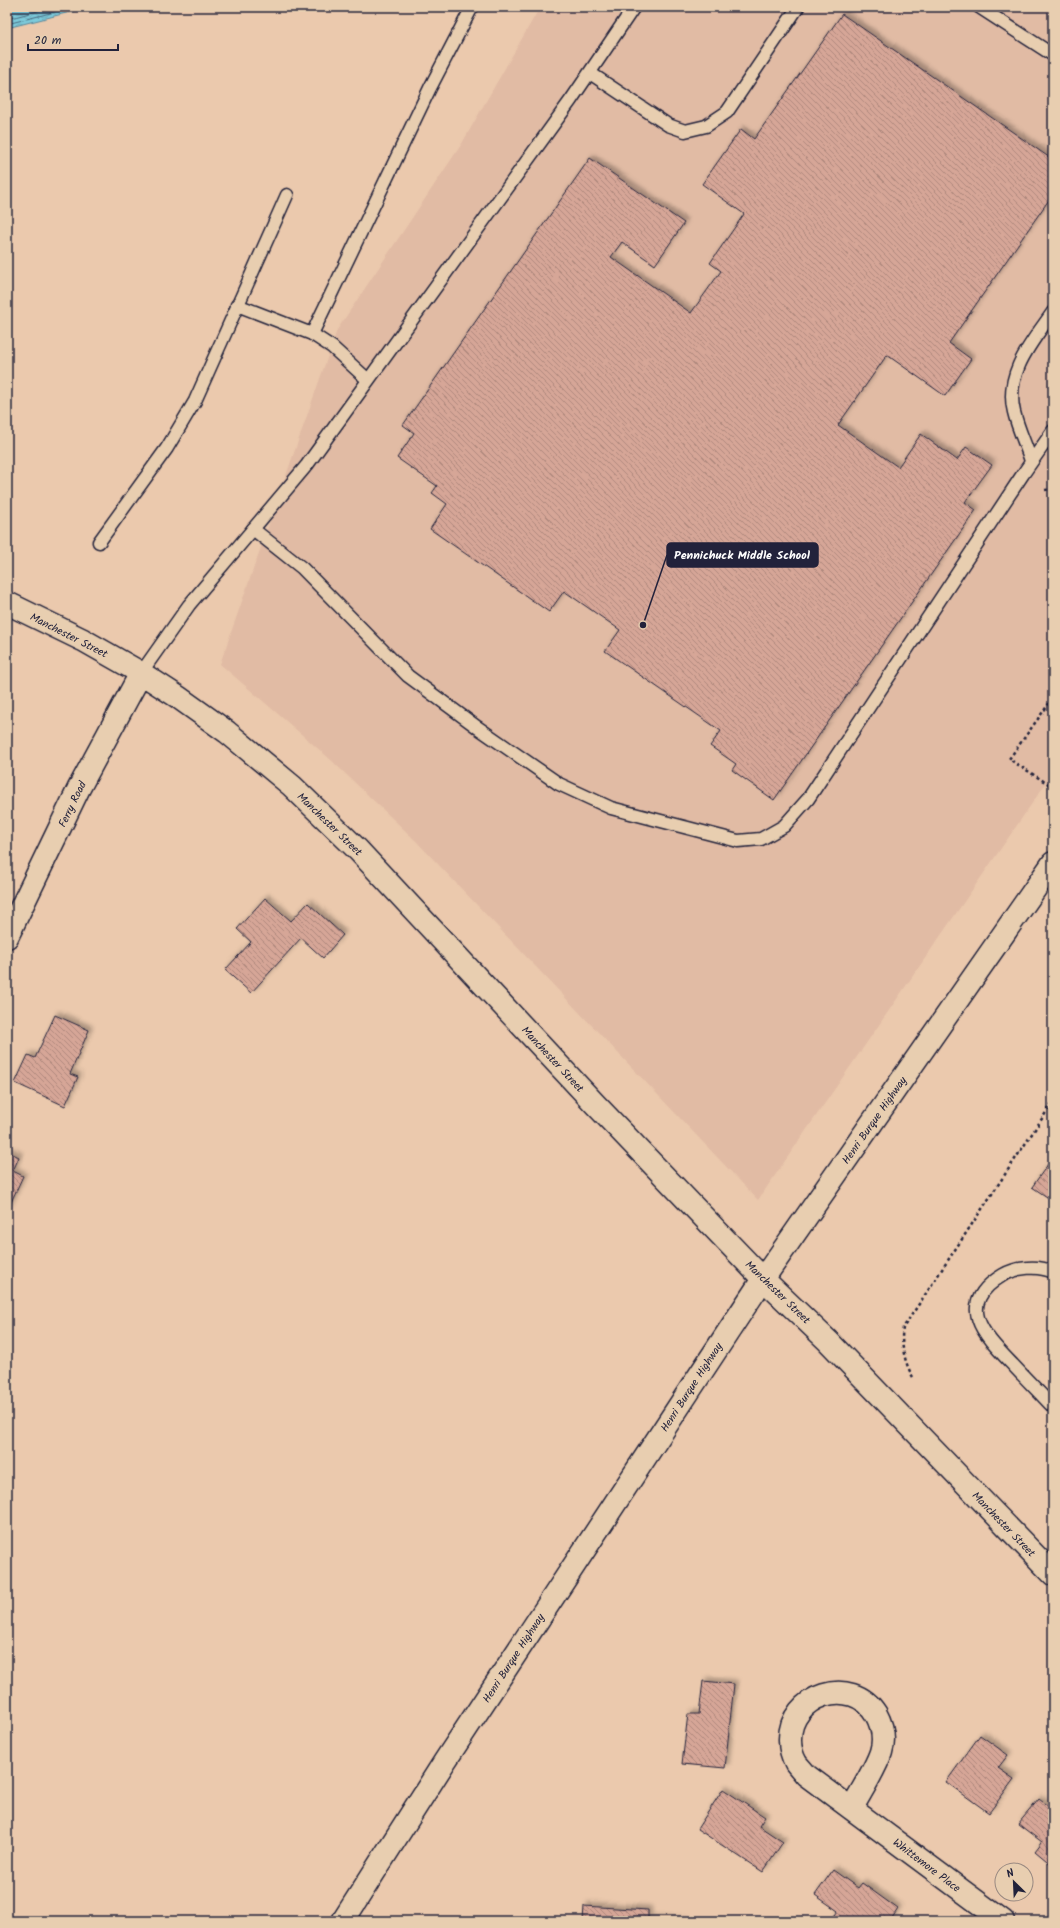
<svg xmlns="http://www.w3.org/2000/svg" width="1060" height="1928" viewBox="0 0 1060 1928" font-family="Kalam,sans-serif">
	<defs>
		<pattern id="water-waves" width="16" height="10" patternUnits="userSpaceOnUse"><rect width="16" height="10" fill="#7dcbdb"/><path d="M0 5q4-4 8 0t8 0" fill="none" stroke="#6caebd"/></pattern>
		<pattern id="building-back-hatch" width="6" height="6" patternUnits="userSpaceOnUse"><rect width="6" height="6" fill="#d6a697"/><path d="M-1 5l2 2M0 0l6 6M5-1l2 2" fill="none" stroke="#ad877c"/></pattern>
		<filter id="shadow"><feDropShadow dx="3.5" dy="-3.5" stdDeviation="2" flood-color="#0004"/></filter>
	</defs>
	<rect width="100%" height="100%" fill="#ebc9ad"/>
	<filter id="ink" filterUnits="userSpaceOnUse"><feTurbulence type="fractalNoise" baseFrequency=".025" numOctaves="2"/><feDisplacementMap in="SourceGraphic" scale="8" xChannelSelector="R" yChannelSelector="G"/><feConvolveMatrix kernelMatrix="1 2 1 2 8 2 1 2 1" color-interpolation-filters="sRGB"/></filter>
	<g filter="url(#ink)">
		<path fill="#e1bba4" d="M540,7H1053V773L758,1200L416,841L330,759L220,664L337,330L461,145Z"/>
		<path fill="url(#water-waves)" stroke="#59879b" d="M7,7H90L7,28Z"/>
		<g fill="none" stroke-linecap="round" stroke-linejoin="round">
			<g stroke="#46667b" stroke-width="1">
				<path d="M7,19L53,7"/>
				<path d="M7,24L74,7"/>
			</g>
		</g>
		<g fill="url(#building-back-hatch)" stroke="#22223b" filter="url(#shadow)">
			<path d="M842,14L1053,160V194L949,343L971,359L945,396L887,355L838,425L898,467L921,434L957,460L966,447L992,465L965,502L976,510L774,800L732,770L736,764L710,746L721,731L605,651L620,630L564,591L549,612L430,529L447,504L432,493L437,486L397,458L414,433L403,425L590,158L684,223L655,265L622,242L611,257L691,313L721,271L710,263L744,214L702,184L741,129L754,139Z"/>
			<path d="M265,898L291,921L308,903L343,935L323,958L301,938L251,993L225,970L251,942L237,929Z"/>
			<path d="M55,1015L89,1030L70,1074L78,1077L65,1106L15,1083L28,1055L35,1058Z"/>
			<path d="M7,1151L19,1157L13,1171L23,1176L7,1211Z"/>
			<path d="M1053,1157V1201L1032,1187Z"/>
			<path d="M703,1681L734,1684L725,1768L682,1764L688,1714H699Z"/>
			<path d="M980,1735L1008,1755L998,1768L1014,1779L989,1813L946,1782Z"/>
			<path d="M723,1789L765,1817L759,1826L783,1842L763,1872L697,1829Z"/>
			<path d="M1039,1799L1053,1810V1866L1035,1851L1042,1842L1018,1824Z"/>
			<path d="M833,1870L858,1888L862,1883L898,1909L890,1921H835L832,1919L838,1911L815,1895Z"/>
			<path d="M584,1906L648,1910V1919L686,1921H583Z"/>
		</g>
		<g fill="none" stroke-linecap="round" stroke-linejoin="round">
			<g stroke="#22223b" stroke-width="15">
				<g id="lane">
					<path d="M979,7L1053,55"/>
					<path d="M590,73L668,125L685,131L706,126L727,112L798,7"/>
					<path d="M237,305L312,334L332,347L368,380"/>
					<path d="M312,334L430,88L472,7"/>
					<path d="M1031,461C1026,445 1018,429 1014,412C1004,373 1033,341 1053,312"/>
					<path d="M253,529L302,568L408,676L477,727L559,784L611,808L738,841L761,839L784,826L808,799L1023,474L1053,431"/>
					<path d="M99,542L167,448L195,401L287,195"/>
					<path d="M141,673L189,605L307,465L571,100L634,7"/>
					<path d="M1053,1272C1038,1265 1017,1267 1003,1275C953,1305 985,1336 1013,1365C1026,1379 1040,1393 1053,1407"/>
				</g>
			</g>
			<g stroke="#22223b" stroke-width="25">
				<g id="street">
					<path d="M7,937L79,788L141,673"/>
					<path d="M852,1808C860,1793 876,1768 881,1752C885,1739 882,1725 876,1714C852,1674 789,1695 790,1740C790,1748 792,1756 796,1763C799,1767 803,1771 806,1775L1003,1921"/>
				</g>
			</g>
			<g stroke="#22223b" stroke-width="25">
				<path id="secondary" d="M7,603L83,640L141,673L178,697L227,732L292,786L358,850L595,1104L763,1279L828,1341L1053,1574"/>
			</g>
			<g stroke="#22223b" stroke-width="25">
				<path id="primary" d="M343,1921L445,1761L763,1279L1053,863"/>
			</g>
			<g stroke="#22223b" stroke-width="2.5" stroke-dasharray="3 3" stroke-linecap="butt">
				<path d="M1045,490L1053,489"/>
				<path d="M1053,698L1009,759L1053,787"/>
				<path d="M913,1377C905,1364 900,1343 903,1328L1053,1102"/>
			</g>
			<use href="#lane" stroke="#e8ceb0" stroke-width="12"/>
			<use href="#street" stroke="#e8ceb0" stroke-width="22"/>
			<use href="#secondary" stroke="#e8ceb0" stroke-width="22"/>
			<use href="#primary" stroke="#e8ceb0" stroke-width="22"/>
		</g>
	</g>
	<g text-anchor="middle" stroke-width="4" stroke-linejoin="round" paint-order="stroke">
		<g font-size="11" fill="#22223b" stroke="#e8ceb0">
			<text transform="translate(69 635) rotate(27)" y="4">Manchester Street</text>
			<text transform="translate(72 804) rotate(-64)" y="4">Ferry Road</text>
			<text transform="translate(330 824) rotate(44)" y="4">Manchester Street</text>
			<text transform="translate(553 1059) rotate(47)" y="4">Manchester Street</text>
			<text transform="translate(874 1120) rotate(-55)" y="4">Henri Burque Highway</text>
			<text transform="translate(778 1292) rotate(44)" y="4">Manchester Street</text>
			<text transform="translate(691 1387) rotate(-57)" y="4">Henri Burque Highway</text>
			<text transform="translate(1004 1524) rotate(46)" y="4">Manchester Street</text>
			<text transform="translate(513 1658) rotate(-57)" y="4">Henri Burque Highway</text>
			<text transform="translate(927 1865) rotate(37)" y="4">Whittemore Place</text>
		</g>
	</g>
	<path fill="none" stroke="#22223b" stroke-width="1.5" d="M643 625L667 555"/>
	<circle fill="#22223b" stroke="#e8ceb0" stroke-width="1.5" cx="643" cy="625" r="4"/>
	<rect fill="#22223b" stroke="#22223b" stroke-width="1.5" x="667" y="543" width="151" height="24" rx="4"/>
	<g font-size="12" text-anchor="middle" font-weight="bold" fill="#fff">
		<text x="742" y="559">Pennichuck Middle School</text>
	</g>
	<rect width="1060" height="1928" fill="none" stroke="#e8ceb0" stroke-width="24"/>
	<rect x="12" y="12" width="1036" height="1904" fill="none" stroke="#22223b" stroke-width="1.5" filter="url(#ink)"/>
	<g transform="translate(1014 1882) rotate(336)"><circle r="19" fill="#e8ceb0" stroke="#998981"/>
	<path d="M0-3L7 15L0 10L-7 15Z" fill="#22223b"/>
	<text y="-6" font-size="11" font-weight="bold" text-anchor="middle" fill="#22223b">N</text>
	</g>
	<path d="M28 44v6h90v-6" fill="none" stroke="#22223b" stroke-width="2"/>
	<text x="34" y="44" font-size="12" fill="#22223b" stroke="#e8ceb0" stroke-width="3" paint-order="stroke">20 m</text>
</svg>
